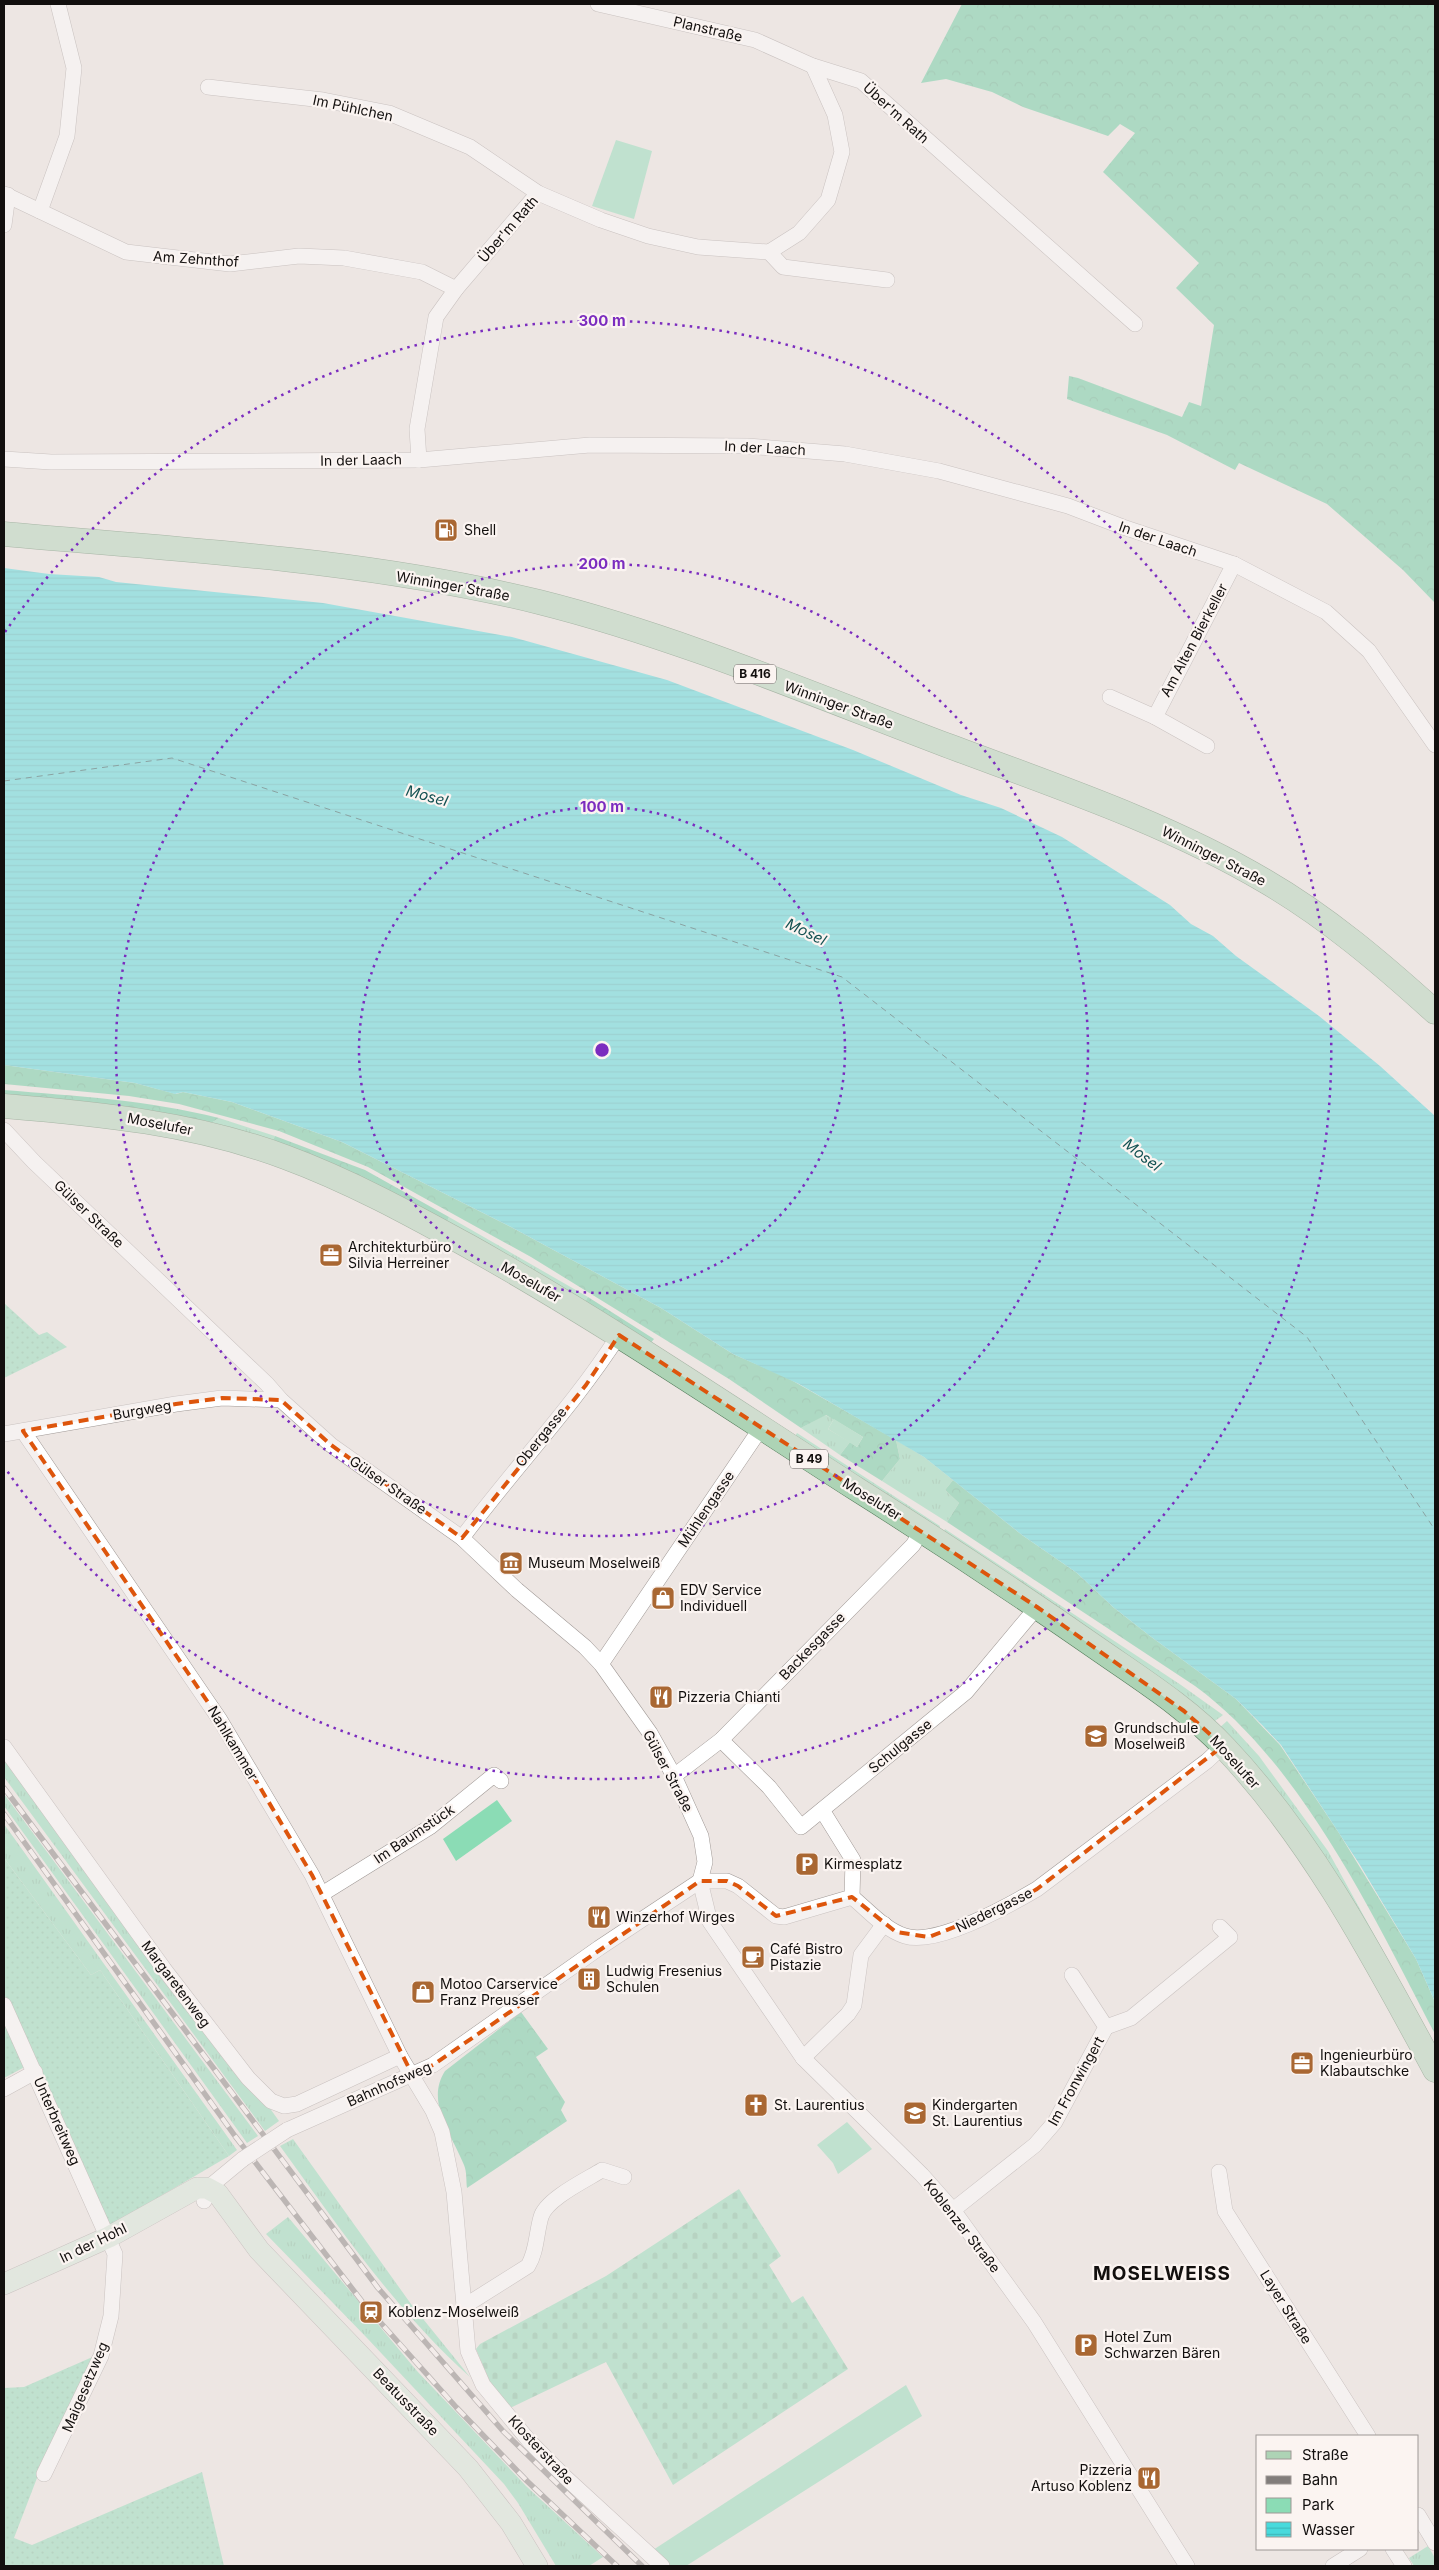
<svg xmlns="http://www.w3.org/2000/svg" width="1439" height="2570" viewBox="0 0 1439 2570" font-family="Inter,sans-serif">
	<defs>
		<pattern id="grass-tufts" width="24" height="20" patternUnits="userSpaceOnUse" patternTransform="scale(1.25)"><rect width="24" height="20" fill="#8bdcb5"/><path d="M3 7l-1-3M5 7V3M7 7l1-3M15 17l-1-3M17 17v-4M19 17l1-3" fill="none" stroke="#77bc9a"/></pattern>
		<pattern id="forest-crowns" width="20" height="18" patternUnits="userSpaceOnUse" patternTransform="scale(1.25)"><rect width="20" height="18" fill="#61cb9c"/><path d="M2 6a3 3 0 1 1 6 0M12 15a3 3 0 1 1 6 0" fill="none" stroke="#53ad85"/></pattern>
		<pattern id="cemetery-stones" width="16" height="16" patternUnits="userSpaceOnUse" patternTransform="scale(1.25)"><rect width="16" height="16" fill="#8bdcb5"/><path d="M2 7V4a2 2 0 0 1 4 0v3zM10 15v-3a2 2 0 0 1 4 0v3z" fill="#77bc9a"/></pattern>
		<pattern id="garden-dots" width="8" height="8" patternUnits="userSpaceOnUse" patternTransform="scale(1.25)"><rect width="8" height="8" fill="#8bdcb5"/><path d="M2 2h.1M6 6h.1" fill="none" stroke="#77bc9a" stroke-width="1.8" stroke-linecap="round"/></pattern>
		<pattern id="water-rules" width="6" height="5" patternUnits="userSpaceOnUse" patternTransform="scale(1.25)"><rect width="6" height="5" fill="#48dadc"/><path d="M0 2.5h6" fill="none" stroke="#3ebabc"/></pattern>
	</defs>
	<rect width="100%" height="100%" fill="#ede6e3"/>
	<g fill="url(#grass-tufts)">
		<path d="M219,1118L275,1136L272,1142L211,1123Z"/>
		<path d="M449,1217L588,1297L584,1303L446,1224Z"/>
		<path d="M825,1415L834,1419L828,1429L850,1442L840,1455L801,1428Z"/>
		<path d="M797,1433L940,1526L938,1531L794,1438Z"/>
		<path d="M896,1440L924,1457L953,1480L945,1490L959,1503L947,1522L882,1481L900,1459Z"/>
		<path d="M945,1529L1181,1685L1223,1715L1211,1724L942,1536Z"/>
		<path d="M1227,1721L1259,1756L1328,1851L1435,2045V2057C1410,2012 1384,1966 1359,1921C1318,1849 1281,1784 1218,1729Z"/>
		<path d="M4,1756L264,2100L279,2121L265,2131L4,1777Z"/>
		<path d="M4,1794L258,2136L247,2143L4,1806Z"/>
		<path d="M4,1824L237,2150L229,2156L100,1970L91,1975L4,1858Z"/>
		<path d="M293,2139L411,2304L470,2377C396,2311 338,2226 280,2146Z"/>
		<path d="M288,2217L417,2371L526,2486L603,2557L589,2566H556L518,2503L504,2484L367,2338L266,2234Z"/>
		<path d="M1428,2546L1435,2558V2566H1414L1409,2558Z"/>
	</g>
	<g fill="url(#forest-crowns)">
		<path d="M962,4H1435V603L1403,570L1327,504L1239,463L1235,470L1167,435L1067,399L1069,376L1078,378L1182,417L1189,402L1201,406L1214,325L1176,288L1199,263L1103,172L1135,133L1120,124L1108,136L1023,107L992,92L946,79L921,83Z"/>
		<path d="M4,1065L135,1083L176,1094L183,1092L232,1102L342,1142L511,1227L661,1308L733,1354L786,1377L896,1440L900,1459L882,1481L840,1455L850,1442L857,1447L863,1437L826,1415L801,1428L729,1379L531,1257L368,1167L279,1131L179,1104L129,1096L4,1084Z"/>
		<path d="M4,1090C76,1096 148,1100 219,1118L211,1123L4,1098Z"/>
		<path d="M275,1136L365,1170L449,1217L446,1224L272,1142Z"/>
		<path d="M588,1297L654,1339L650,1344L584,1303Z"/>
		<path d="M953,1480L1022,1535L1077,1573L1113,1607L1150,1636L1236,1699L1280,1745L1339,1833L1416,1959L1435,2002V2034C1375,1919 1302,1764 1195,1686L947,1522L959,1503L945,1490Z"/>
		<path d="M521,2012L548,2049L536,2057L565,2102L561,2110L567,2121L467,2188C466,2181 467,2172 464,2165C452,2135 425,2102 445,2071Z"/>
	</g>
	<path fill="url(#cemetery-stones)" d="M739,2189L781,2256L769,2265L792,2303L803,2296L848,2369L673,2485L606,2362L508,2409L492,2387L476,2349L480,2344L606,2276Z"/>
	<g fill="#8bdcb5">
		<path d="M616,140L652,151L634,219L592,206Z"/>
		<path d="M834,1419L863,1437L857,1447L828,1429Z"/>
		<path d="M497,1800L512,1821L456,1861L443,1839Z"/>
		<path d="M847,2122L872,2149L838,2174L833,2163L817,2145Z"/>
		<path d="M906,2385L922,2416L686,2566H670L653,2550Z"/>
	</g>
	<g fill="url(#garden-dots)">
		<path d="M4,1303L39,1335L47,1332L67,1347L4,1378Z"/>
		<path d="M4,1858L91,1975L100,1970L229,2156L108,2227L36,2061L4,2078Z"/>
		<path d="M97,2355L37,2478L14,2538L32,2545L202,2472L224,2566H4V2388L24,2387Z"/>
	</g>
	<path fill="url(#water-rules)" d="M4,568L49,574L99,577L116,582L323,603L512,637L667,680L853,750L961,795L1001,808L1062,837L1170,905L1191,924L1213,936L1236,956L1319,1016L1380,1066L1435,1116V2002L1416,1959L1360,1865L1281,1745L1263,1726L1236,1699L1150,1636L1113,1607L1077,1573L1022,1535L924,1457L799,1384L733,1354L661,1308L511,1227L342,1142L232,1102L183,1092L175,1094L135,1083L4,1065Z"/>
	<g fill="none" stroke-linecap="round" stroke-linejoin="round">
		<path stroke="#135152" stroke-width="1" stroke-dasharray="6 5" stroke-linecap="butt" d="M4,781L172,758L842,977L1307,1337L1435,1530"/>
		<g stroke="#a09996" stroke-width="16">
			<g id="street">
				<path d="M598,4L755,40L813,66L861,81L1135,324"/>
				<path d="M208,87L323,100L389,113L470,147L538,193L601,220L648,236L698,247L769,252L799,233L828,200L842,152L835,115L813,66"/>
				<path d="M4,194L126,252L230,264L299,256L344,258L422,272L456,289"/>
				<path d="M40,211L67,136L74,68L58,4"/>
				<path d="M4,225L8,195"/>
				<path d="M769,252L783,267L887,280"/>
				<path d="M4,459L51,462L419,460L590,445L747,446L845,454L939,471L1068,506L1123,527L1234,564L1326,612L1369,651L1435,745"/>
				<path d="M419,460L417,429L436,317L456,289L538,193"/>
				<path d="M1110,697L1155,717L1234,564"/>
				<path d="M1155,717L1207,746"/>
				<path d="M4,1130L34,1162L267,1384L281,1400L331,1445L462,1538L517,1590L585,1647L601,1664L650,1733L674,1776L701,1836L705,1862L700,1881L710,1922L803,2058L922,2175L953,2210L1034,2322L1187,2566"/>
				<path d="M23,1431L220,1720L312,1875L400,2056L433,2111L442,2132L454,2192L468,2351L483,2385L530,2442L565,2477L662,2566"/>
				<path d="M4,1434L176,1404L222,1398L281,1400"/>
				<path d="M462,1538C513,1469 573,1407 619,1335"/>
				<path d="M601,1664L761,1428"/>
				<path d="M721,1740L769,1787L801,1827L966,1692L1037,1607"/>
				<path d="M4,1747L164,1969L248,2078L271,2101L284,2106L297,2104L400,2056"/>
				<path d="M674,1776L721,1740L913,1545L922,1530"/>
				<path d="M700,1881H727L738,1886L776,1916L784,1917L852,1897L853,1860L822,1810"/>
				<path d="M322,1894L430,1827L494,1775L501,1781"/>
				<path d="M852,1897C868,1910 885,1930 905,1936C937,1946 1008,1906 1037,1889L1207,1761L1223,1746"/>
				<path d="M4,2005L115,2254L111,2316L101,2356L44,2474"/>
				<path d="M1106,2027L1131,2018L1230,1937L1220,1927"/>
				<path d="M803,2058L848,2014L854,2005L861,1955L884,1924"/>
				<path d="M4,2089L35,2072"/>
				<path d="M287,2130L433,2065L599,1948L700,1881"/>
				<path d="M1219,2172L1225,2211L1368,2436"/>
				<path d="M204,2201L214,2183L243,2159"/>
				<path d="M953,2210L1035,2145L1055,2122L1106,2027L1072,1975"/>
				<path d="M463,2307L528,2266C537,2251 536,2234 541,2217C546,2199 586,2180 602,2170L624,2177"/>
				<path d="M1418,2515L1435,2543"/>
				<path d="M1393,2549L1404,2566"/>
				<path d="M1333,2566L1360,2549"/>
			</g>
		</g>
		<g stroke="#a09996" stroke-width="22">
			<path id="secondary" d="M4,2284L109,2237L197,2188H207L218,2194L259,2250L468,2468L511,2523L537,2566"/>
		</g>
		<g stroke="#547b5b" stroke-width="25">
			<g id="primary">
				<path d="M4,534C182,550 364,559 539,602C675,636 814,695 946,745C1053,785 1167,823 1265,881C1327,917 1382,964 1435,1012"/>
				<path d="M4,1106C100,1114 194,1123 285,1157C350,1181 410,1214 470,1247C604,1322 730,1408 858,1490C939,1541 1019,1594 1098,1649C1141,1679 1189,1709 1225,1748C1313,1841 1374,1958 1435,2070"/>
			</g>
		</g>
		<use href="#street" stroke="#fff" stroke-width="15"/>
		<use href="#secondary" stroke="#d6e9da" stroke-width="21"/>
		<use href="#primary" stroke="#add3b5" stroke-width="24"/>
		<g stroke="#827d7b" stroke-width="5.5">
			<g id="rail">
				<path d="M4,1788L378,2288L503,2431L642,2566"/>
				<path d="M4,1814L235,2136L364,2304L456,2407L527,2481L617,2566"/>
			</g>
		</g>
		<use href="#rail" stroke="#fbf4f1" stroke-width="4" stroke-dasharray="11" stroke-linecap="butt"/>
		<g stroke="#a09996" stroke-width="16" stroke-linecap="butt">
			<path id="street-bridge" d="M243,2159L287,2130"/>
		</g>
		<use href="#street-bridge" stroke="#fff" stroke-width="15"/>
	</g>
	<path d="M0 0H1439V2570H0ZM619,1335L1037,1607L1184,1711L1223,1746L1037,1889L1010,1905L929,1937L896,1932L852,1897L776,1916L738,1886L727,1881H700L433,2065L412,2074L312,1875L220,1720L23,1431L176,1404L222,1398L281,1400L331,1445L462,1538L586,1385Z" fill="#ede6e3" fill-opacity=".55" fill-rule="evenodd"/>
	<path fill="none" stroke="#dd550c" stroke-width="4" stroke-dasharray="10 6" stroke-linejoin="round" d="M619,1335L1037,1607L1184,1711L1223,1746L1037,1889L1010,1905L929,1937L896,1932L852,1897L776,1916L738,1886L727,1881H700L433,2065L412,2074L312,1875L220,1720L23,1431L176,1404L222,1398L281,1400L331,1445L462,1538L586,1385Z"/>
	<g fill="none" stroke="#7b2cbf" stroke-width="2.5" stroke-dasharray="2.5 5">
		<circle cx="602" cy="1050" r="243"/>
		<circle cx="602" cy="1050" r="486"/>
		<path d="M5 632A729 729 0 1 1 5 1468"/>
	</g>
	<defs>
		<g id="fuel-square" transform="scale(1.25)"><rect x="-9" y="-9" width="18" height="18" rx="4" fill="#a96732" stroke="#fbf4f1"/><path d="M-5.5-6h7V0h2V4h1.3V-2.5L3-4.5l.8-.8L6-3V5H2.5V1h-1V6h-7ZM-4.2-4.7v3.2H.2V-4.7Z" fill="#fff"/></g>
		<g id="office-square" transform="scale(1.25)"><rect x="-9" y="-9" width="18" height="18" rx="4" fill="#a96732" stroke="#fbf4f1"/><path d="M-6-3h4V-5.5h4V-3h4V5H-6ZM-1-4.5V-3h2v-1.5ZM-6 0V1H6V0Z" fill="#fff"/></g>
		<g id="museum-square" transform="scale(1.25)"><rect x="-9" y="-9" width="18" height="18" rx="4" fill="#a96732" stroke="#fbf4f1"/><path d="M0-6L6-3V-2H-6V-3ZM-5-1h2V3h-2ZM-1-1h2V3h-2ZM3-1h2V3H3ZM-6 4H6V6H-6Z" fill="#fff"/></g>
		<g id="shop-square" transform="scale(1.25)"><rect x="-9" y="-9" width="18" height="18" rx="4" fill="#a96732" stroke="#fbf4f1"/><path d="M-5-2.5h2.3a2.7 3.5 0 0 1 5.4 0H5L5.5 6h-11ZM-1.5-2.5h3a1.5 2.3 0 0 0-3 0Z" fill="#fff"/></g>
		<g id="restaurant-square" transform="scale(1.25)"><rect x="-9" y="-9" width="18" height="18" rx="4" fill="#a96732" stroke="#fbf4f1"/><path d="M-5-6h1v4h1v-4h1v4h1v-4h1v5L-1.5 .5V6h-2V.5L-5-1ZM5-6V6H3V1.5H1.5Q1.5-4 5-6Z" fill="#fff"/></g>
		<g id="school-square" transform="scale(1.25)"><rect x="-9" y="-9" width="18" height="18" rx="4" fill="#a96732" stroke="#fbf4f1"/><path d="M0-5L7-2L0 1L-7-2ZM-4 1L0 2.5L4 1V4Q0 6-4 4Z" fill="#fff"/></g>
		<g id="parking-square" transform="scale(1.25)"><rect x="-9" y="-9" width="18" height="18" rx="4" fill="#a96732" stroke="#fbf4f1"/><path d="M-3.5-5.5H1a3.5 3.5 0 0 1 0 7H-1V5.5H-3.5ZM-1-3.4V-.6H.8a1.4 1.4 0 0 0 0-2.8Z" fill="#fff"/></g>
		<g id="cafe-square" transform="scale(1.25)"><rect x="-9" y="-9" width="18" height="18" rx="4" fill="#a96732" stroke="#fbf4f1"/><path d="M-5.5-4.5H6V0H3Q3 3.5 0 3.5H-2.5Q-5.5 3.5-5.5 0ZM3-3.2v2h1.7v-2ZM-6 4.5H4V6H-6Z" fill="#fff"/></g>
		<g id="building-square" transform="scale(1.25)"><rect x="-9" y="-9" width="18" height="18" rx="4" fill="#a96732" stroke="#fbf4f1"/><path d="M-4-6H4V6H1V3H-1V6H-4ZM-2.5-4.3h1.7v1.8h-1.7ZM.8-4.3h1.7v1.8H.8ZM-2.5-1h1.7V.8h-1.7ZM.8-1h1.7V.8H.8Z" fill="#fff"/></g>
		<g id="church-square" transform="scale(1.25)"><rect x="-9" y="-9" width="18" height="18" rx="4" fill="#a96732" stroke="#fbf4f1"/><path d="M-1.2-6h2.4v3.5h3.3v2.4h-3.3V6h-2.4V-.1h-3.3v-2.4h3.3Z" fill="#fff"/></g>
		<g id="station-square" transform="scale(1.25)"><rect x="-9" y="-9" width="18" height="18" rx="4" fill="#a96732" stroke="#fbf4f1"/><path d="M-3-6H3Q5-6 5-4V2Q5 4 3 4L4.5 6H3L1.5 4h-3L-3 6H-4.5L-3 4Q-5 4-5 2V-4Q-5-6-3-6ZM-3.5-4v3h7v-3ZM-3.5 1v1.5H-2V1ZM2 1v1.5H3.5V1Z" fill="#fff"/></g>
	</defs>
	<g fill-rule="evenodd">
		<use href="#fuel-square" x="446" y="530"/>
		<use href="#office-square" x="331" y="1255"/>
		<use href="#museum-square" x="511" y="1563"/>
		<use href="#shop-square" x="663" y="1598"/>
		<use href="#restaurant-square" x="661" y="1697"/>
		<use href="#school-square" x="1096" y="1736"/>
		<use href="#parking-square" x="807" y="1864"/>
		<use href="#restaurant-square" x="599" y="1917"/>
		<use href="#cafe-square" x="753" y="1957"/>
		<use href="#building-square" x="589" y="1979"/>
		<use href="#shop-square" x="423" y="1992"/>
		<use href="#office-square" x="1302" y="2063"/>
		<use href="#church-square" x="756" y="2105"/>
		<use href="#school-square" x="915" y="2113"/>
		<use href="#station-square" x="371" y="2312"/>
		<use href="#parking-square" x="1086" y="2345"/>
		<use href="#restaurant-square" x="1149" y="2478"/>
	</g>
	<g text-anchor="middle" stroke-width="4.5" stroke-linejoin="round" paint-order="stroke">
		<g fill="#fbf4f1" stroke="#585452" stroke-width="1">
			<rect x="734" y="664.5" width="42" height="19" rx="4"/>
			<rect x="790" y="1449.5" width="38" height="19" rx="4"/>
		</g>
		<g font-size="12" font-weight="bold" fill="#120f0e">
			<text x="755" y="678">B 416</text>
			<text x="809" y="1463">B 49</text>
		</g>
		<g font-size="14" fill="#120f0e" stroke="#fbf4f1">
			<text transform="translate(708 29) rotate(13)" y="5">Planstraße</text>
			<text transform="translate(353 108) rotate(12)" y="5">Im Pühlchen</text>
			<text transform="translate(896 113) rotate(42)" y="5">Über'm Rath</text>
			<text transform="translate(508 229) rotate(-49)" y="5">Über'm Rath</text>
			<text transform="translate(196 259) rotate(4)" y="5">Am Zehnthof</text>
			<text transform="translate(765 448) rotate(3)" y="5">In der Laach</text>
			<text transform="translate(361 460) rotate(-1)" y="5">In der Laach</text>
			<text transform="translate(1158 539) rotate(19)" y="5">In der Laach</text>
			<text transform="translate(453 586) rotate(10)" y="5">Winninger Straße</text>
			<text transform="translate(1194 640) rotate(-62)" y="5">Am Alten Bierkeller</text>
			<text transform="translate(839 705) rotate(20)" y="5">Winninger Straße</text>
			<text transform="translate(1214 856) rotate(27)" y="5">Winninger Straße</text>
			<text transform="translate(160 1124) rotate(11)" y="5">Moselufer</text>
			<text transform="translate(89 1214) rotate(44)" y="5">Gülser Straße</text>
			<text transform="translate(531 1282) rotate(30)" y="5">Moselufer</text>
			<text transform="translate(142 1410) rotate(-10)" y="5">Burgweg</text>
			<text transform="translate(541 1437) rotate(-51)" y="5">Obergasse</text>
			<text transform="translate(388 1485) rotate(35)" y="5">Gülser Straße</text>
			<text transform="translate(872 1499) rotate(32)" y="5">Moselufer</text>
			<text transform="translate(706 1509) rotate(-56)" y="5">Mühlengasse</text>
			<text transform="translate(812 1646) rotate(-46)" y="5">Backesgasse</text>
			<text transform="translate(233 1743) rotate(59)" y="5">Nahlkammer</text>
			<text transform="translate(900 1746) rotate(-39)" y="5">Schulgasse</text>
			<text transform="translate(1235 1762) rotate(48)" y="5">Moselufer</text>
			<text transform="translate(668 1771) rotate(62)" y="5">Gülser Straße</text>
			<text transform="translate(414 1834) rotate(-34)" y="5">Im Baumstück</text>
			<text transform="translate(994 1910) rotate(-26)" y="5">Niedergasse</text>
			<text transform="translate(176 1984) rotate(53)" y="5">Margaretenweg</text>
			<text transform="translate(1076 2081) rotate(-61)" y="5">Im Fronwingert</text>
			<text transform="translate(389 2084) rotate(-24)" y="5">Bahnhofsweg</text>
			<text transform="translate(57 2121) rotate(66)" y="5">Unterbreitweg</text>
			<text transform="translate(962 2226) rotate(52)" y="5">Koblenzer Straße</text>
			<text transform="translate(93 2243) rotate(-26)" y="5">In der Hohl</text>
			<text transform="translate(1286 2307) rotate(58)" y="5">Layer Straße</text>
			<text transform="translate(85 2387) rotate(-67)" y="5">Maigesetzweg</text>
			<text transform="translate(406 2402) rotate(46)" y="5">Beatusstraße</text>
			<text transform="translate(541 2450) rotate(47)" y="5">Klosterstraße</text>
		</g>
		<g font-size="14" fill="#120f0e" stroke="#fbf4f1" text-anchor="start">
			<text x="464" y="535">Shell</text>
			<text x="348" y="1252">Architekturbüro<tspan x="348" dy="16">Silvia Herreiner</tspan></text>
			<text x="528" y="1568">Museum Moselweiß</text>
			<text x="680" y="1595">EDV Service<tspan x="680" dy="16">Individuell</tspan></text>
			<text x="678" y="1702">Pizzeria Chianti</text>
			<text x="1114" y="1733">Grundschule<tspan x="1114" dy="16">Moselweiß</tspan></text>
			<text x="824" y="1869">Kirmesplatz</text>
			<text x="616" y="1922">Winzerhof Wirges</text>
			<text x="770" y="1954">Café Bistro<tspan x="770" dy="16">Pistazie</tspan></text>
			<text x="606" y="1976">Ludwig Fresenius<tspan x="606" dy="16">Schulen</tspan></text>
			<text x="440" y="1989">Motoo Carservice<tspan x="440" dy="16">Franz Preusser</tspan></text>
			<text x="1320" y="2060">Ingenieurbüro<tspan x="1320" dy="16">Klabautschke</tspan></text>
			<text x="774" y="2110">St. Laurentius</text>
			<text x="932" y="2110">Kindergarten<tspan x="932" dy="16">St. Laurentius</tspan></text>
			<text x="388" y="2317">Koblenz-Moselweiß</text>
			<text x="1104" y="2342">Hotel Zum<tspan x="1104" dy="16">Schwarzen Bären</tspan></text>
			<text x="1132" y="2475" text-anchor="end">Pizzeria<tspan x="1132" dy="16">Artuso Koblenz</tspan></text>
		</g>
		<g font-size="15" font-style="italic" fill="#135152" stroke="#fbf4f1">
			<text transform="translate(427 796) rotate(15)" y="5">Mosel</text>
			<text transform="translate(806 932) rotate(26)" y="5">Mosel</text>
			<text transform="translate(1142 1155) rotate(38)" y="5">Mosel</text>
		</g>
		<g font-size="19" font-weight="bold" letter-spacing="1" fill="#120f0e" stroke="#fbf4f1">
			<text x="1162" y="2280">MOSELWEISS</text>
		</g>
	</g>
	<circle cx="602" cy="1050" r="8" fill="#7b2cbf" stroke="#fbf4f1" stroke-width="2.5"/>
	<g font-size="15" text-anchor="middle" font-weight="bold" fill="#7b2cbf" stroke="#fbf4f1" stroke-width="4.5" stroke-linejoin="round" paint-order="stroke">
		<text x="602" y="326">300 m</text>
		<text x="602" y="569">200 m</text>
		<text x="602" y="812">100 m</text>
	</g>
	<rect width="1439" height="2570" fill="none" stroke="#120f0e" stroke-width="10"/>
	<rect x="1256" y="2435" width="162" height="115" fill="#fbf4f1" stroke="#9e9896"/>
	<rect x="1266" y="2451" width="25" height="8" fill="#add3b5" stroke="#9e9896"/>
	<text x="1302" y="2460" font-size="15" fill="#120f0e">Straße</text>
	<rect x="1266" y="2476" width="25" height="8" fill="#827d7b" stroke="#9e9896"/>
	<text x="1302" y="2485" font-size="15" fill="#120f0e">Bahn</text>
	<rect x="1266" y="2498" width="25" height="15" fill="#8bdcb5" stroke="#9e9896"/>
	<text x="1302" y="2510" font-size="15" fill="#120f0e">Park</text>
	<rect x="1266" y="2522" width="25" height="15" fill="url(#water-rules)" stroke="#9e9896"/>
	<text x="1302" y="2535" font-size="15" fill="#120f0e">Wasser</text>
</svg>
